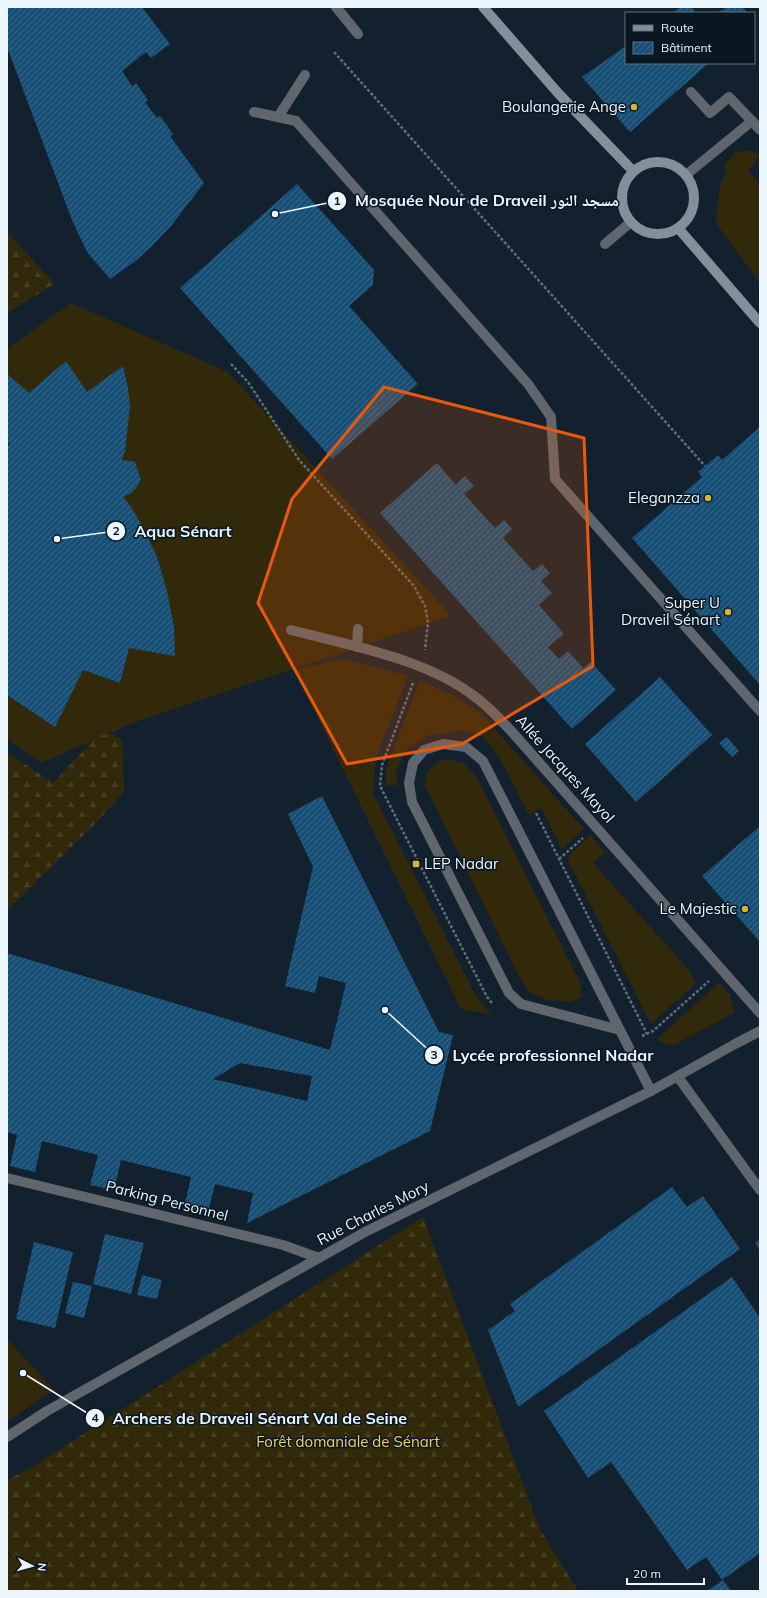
<svg xmlns="http://www.w3.org/2000/svg" width="767" height="1598" viewBox="0 0 767 1598" font-family="Mulish,'Noto Naskh Arabic',sans-serif">
	<defs>
		<pattern id="forest-firs" width="22" height="20" patternUnits="userSpaceOnUse"><rect width="22" height="20" fill="#32290b"/><path d="M5 1l3.5 6h-7zM16 11l3.5 6h-7z" fill="#463e23"/></pattern>
		<pattern id="building-hatch" width="6" height="6" patternUnits="userSpaceOnUse"><rect width="6" height="6" fill="#174f77"/><path d="M-1 1l2-2M0 6l6-6M5 7l2-2" fill="none" stroke="#39698b"/></pattern>
	</defs>
	<rect width="100%" height="100%" fill="#12212d"/>
	<g fill="#32290b">
		<path d="M749,150L760,155L748,171L760,184V283L716,223L720,184L727,173L724,165L736,152Z"/>
		<path d="M71,303L228,372L451,616L143,719L41,763L7,739V349Z"/>
		<path d="M343,659L408,676L376,758L373,793L476,996L485,1007L493,1015L461,1009L294,670Z"/>
		<path d="M420,681L450,694L480,712L584,829L562,849L541,808L529,815L500,758L485,738L463,730L428,736L407,749L396,772L397,785H386V768Z"/>
		<path d="M449,759L465,764L476,776L581,984V997L571,1002L548,1000L530,992L521,981L425,785L426,774L436,762Z"/>
		<path d="M590,835L605,853L593,863L689,970L696,983L651,1024L567,858Z"/>
		<path d="M719,983L730,995L734,1013L674,1045C666,1045 662,1044 657,1039Z"/>
		<path d="M7,1339L54,1390L7,1422Z"/>
	</g>
	<g fill="url(#forest-firs)">
		<path d="M7,232L55,284L7,313Z"/>
		<path d="M111,734L122,740L124,792L94,825L7,911V752L53,783L98,735Z"/>
		<path d="M423,1217L540,1529L578,1591H7V1480L32,1467Z"/>
	</g>
	<g fill="url(#building-hatch)" fill-rule="evenodd">
		<path d="M7,7H142L170,44L151,58L146,52L122,71L132,86L136,83L148,100L145,102L157,118L160,116L173,134L170,136L204,183L171,226L150,248L134,262L110,279L87,252L72,220L7,47Z"/>
		<path d="M681,7H691L696,13H672Z"/>
		<path d="M727,7H743L747,13H718Z"/>
		<path d="M626,46V63H709L630,132L582,77Z"/>
		<path d="M297,184L374,270L373,285L349,306L418,384L332,459L180,288Z"/>
		<path d="M66,361L87,392L123,366L128,388L130,406L125,451L122,460L135,462L141,480L136,488L130,494L123,497L129,504L143,527L157,557L167,591L174,627L175,656L129,648L120,683L83,670L55,727L7,695V447L10,444L7,440V374L29,393Z"/>
		<path d="M760,427V685L632,538L702,477L698,472L718,455L722,460Z"/>
		<path d="M437,463L456,485L465,476L474,486L464,494L495,528L504,520L512,529L503,538L533,571L542,564L550,573L541,581L552,593L539,605L564,634L548,647L559,659L568,651L583,668L591,662L616,690L572,729L380,513Z"/>
		<path d="M660,677L712,735L636,802L585,744Z"/>
		<path d="M727,737L739,751L732,757L719,743Z"/>
		<path d="M322,796L439,1032L453,1035L430,1131L247,1223L253,1193L215,1184L208,1213L184,1207L191,1177L121,1160L114,1190L90,1185L98,1155L42,1141L35,1172L10,1166L17,1135L7,1132V953L330,1050L346,983L319,976L315,993L285,986L313,867L288,814ZM240,1063L312,1076L307,1101L213,1079Z"/>
		<path d="M760,826V942L702,876Z"/>
		<path d="M672,1187L687,1207L703,1196L740,1249L518,1407L488,1330L515,1311L510,1304Z"/>
		<path d="M105,1234L144,1243L131,1294L93,1284Z"/>
		<path d="M760,1239V1250L755,1243Z"/>
		<path d="M34,1242L73,1252L55,1328L16,1319Z"/>
		<path d="M142,1275L162,1280L157,1299L137,1295Z"/>
		<path d="M732,1277L760,1318V1553L722,1580L706,1557L687,1570L611,1462L588,1478L544,1411Z"/>
		<path d="M73,1282L92,1286L84,1318L65,1313Z"/>
		<path d="M723,1580L731,1591H707Z"/>
	</g>
	<g fill="none" stroke-linecap="round" stroke-linejoin="round">
		<g stroke="#616e79" stroke-width="2.5" stroke-dasharray="3 2" stroke-linecap="butt">
			<path d="M334,52L705,466"/>
			<path d="M231,364L248,382L299,460L414,586L425,606L428,622L425,650"/>
			<path d="M413,683L382,765L380,786L487,997L492,1003"/>
			<path d="M536,813L647,1034"/>
			<path d="M559,859L583,838"/>
			<path d="M642,1036L653,1031L709,981"/>
		</g>
		<g stroke="#5f666d" stroke-width="10">
			<path d="M336,7L358,34"/>
			<path d="M691,92L710,113L729,97L752,121"/>
			<path d="M254,112L296,121L528,384L551,417L555,479L760,711"/>
			<path d="M278,117L305,75"/>
			<path d="M686,175L752,121L760,130"/>
			<path d="M605,244L631,222"/>
			<path d="M291,630C352,646 428,659 478,699C491,709 502,721 513,733L760,1013"/>
			<path d="M357,647L358,629"/>
			<path d="M620,1030L521,1004L509,993L412,802L409,783L413,763L424,750L443,744L466,747L483,761L651,1091"/>
			<path d="M7,1178L283,1245L319,1258"/>
		</g>
		<g stroke="#5f666d" stroke-width="10">
			<path d="M678,1077L760,1190"/>
			<path d="M7,1437L47,1411L365,1232L651,1091L735,1044L760,1031"/>
		</g>
		<g stroke="#838f99" stroke-width="10">
			<path d="M483,7L558,93L633,171"/>
			<circle cx="658" cy="198" r="36"/>
			<path d="M678,228L760,323"/>
		</g>
	</g>
	<path fill="#e8590c" fill-opacity="0.2" stroke="#e8590c" stroke-width="3" stroke-linejoin="round" d="M384,387L584,438L593,666L462,744L347,764L258,603L292,499Z"/>
	<g fill="#d9b334" stroke="#091723" stroke-width="1.5">
		<circle cx="634" cy="107" r="4"/>
		<circle cx="708" cy="498" r="4"/>
		<circle cx="728" cy="612" r="4"/>
		<rect x="412" y="860" width="8" height="8" rx="2"/>
		<circle cx="745" cy="909" r="4"/>
	</g>
	<g text-anchor="middle" stroke-width="3" stroke-linejoin="round" paint-order="stroke">
		<g font-size="15" fill="#ecf6ff" stroke="#091723" text-anchor="end">
			<text x="626" y="112">Boulangerie Ange</text>
			<text x="700" y="503">Eleganzza</text>
			<text x="720" y="608">Super U<tspan x="720" dy="17">Draveil Sénart</tspan></text>
			<text x="424" y="869" text-anchor="start">LEP Nadar</text>
			<text x="737" y="914">Le Majestic</text>
		</g>
		<g font-size="15" fill="#ecf6ff" stroke="#091723">
			<text transform="translate(565 769) rotate(48)" y="5">Allée Jacques Mayol</text>
			<text transform="translate(167 1201) rotate(14)" y="5">Parking Personnel</text>
			<text transform="translate(373 1213) rotate(-27)" y="5">Rue Charles Mory</text>
		</g>
		<g font-size="15" fill="#f4cf5b" stroke="#091723">
			<text x="348" y="1447">Forêt domaniale de Sénart</text>
		</g>
	</g>
	<path fill="none" stroke="#ecf6ff" stroke-width="1.5" d="M275 214L337 201M57 539L116 531M385 1010L434 1055M23 1373L95 1418"/>
	<g fill="#ecf6ff" stroke="#091723" stroke-width="1.5">
		<circle cx="275" cy="214" r="4"/>
		<circle cx="57" cy="539" r="4"/>
		<circle cx="385" cy="1010" r="4"/>
		<circle cx="23" cy="1373" r="4"/>
		<circle cx="337" cy="201" r="10"/>
		<circle cx="116" cy="531" r="10"/>
		<circle cx="434" cy="1055" r="10"/>
		<circle cx="95" cy="1418" r="10"/>
	</g>
	<g font-size="12" text-anchor="middle" font-weight="bold" fill="#111">
		<text x="337" y="205">1</text>
		<text x="116" y="535">2</text>
		<text x="434" y="1059">3</text>
		<text x="95" y="1422">4</text>
	</g>
	<g font-size="16" text-anchor="middle" font-weight="bold" fill="#ecf6ff" stroke="#091723" stroke-width="3" stroke-linejoin="round" paint-order="stroke">
		<text x="487" y="206">Mosquée Nour de Draveil مسجد النور</text>
		<text x="183" y="537">Aqua Sénart</text>
		<text x="553" y="1061">Lycée professionnel Nadar</text>
		<text x="260" y="1424">Archers de Draveil Sénart Val de Seine</text>
	</g>
	<rect width="767" height="1598" fill="none" stroke="#ecf6ff" stroke-width="16"/>
	<rect x="625" y="12" width="130" height="52" fill="#091723" stroke="#64707b"/>
	<rect x="633" y="25" width="20" height="6" fill="#838f99" stroke="#64707b"/>
	<text x="661" y="32" font-size="12" fill="#ecf6ff">Route</text>
	<rect x="633" y="42" width="20" height="12" fill="url(#building-hatch)" stroke="#64707b"/>
	<text x="661" y="52" font-size="12" fill="#ecf6ff">Bâtiment</text>
	<g transform="translate(32 1566) rotate(96)" stroke="#091723" stroke-width="3" paint-order="stroke">
	<path d="M0-3L7 15L0 10L-7 15Z" fill="#ecf6ff"/>
	<text y="-6" font-size="11" font-weight="bold" text-anchor="middle" fill="#ecf6ff">N</text>
	</g>
	<path d="M627 1578v6h77v-6" fill="none" stroke="#ecf6ff" stroke-width="2"/>
	<text x="633" y="1578" font-size="12" fill="#ecf6ff" stroke="#091723" stroke-width="3" paint-order="stroke">20 m</text>
</svg>
